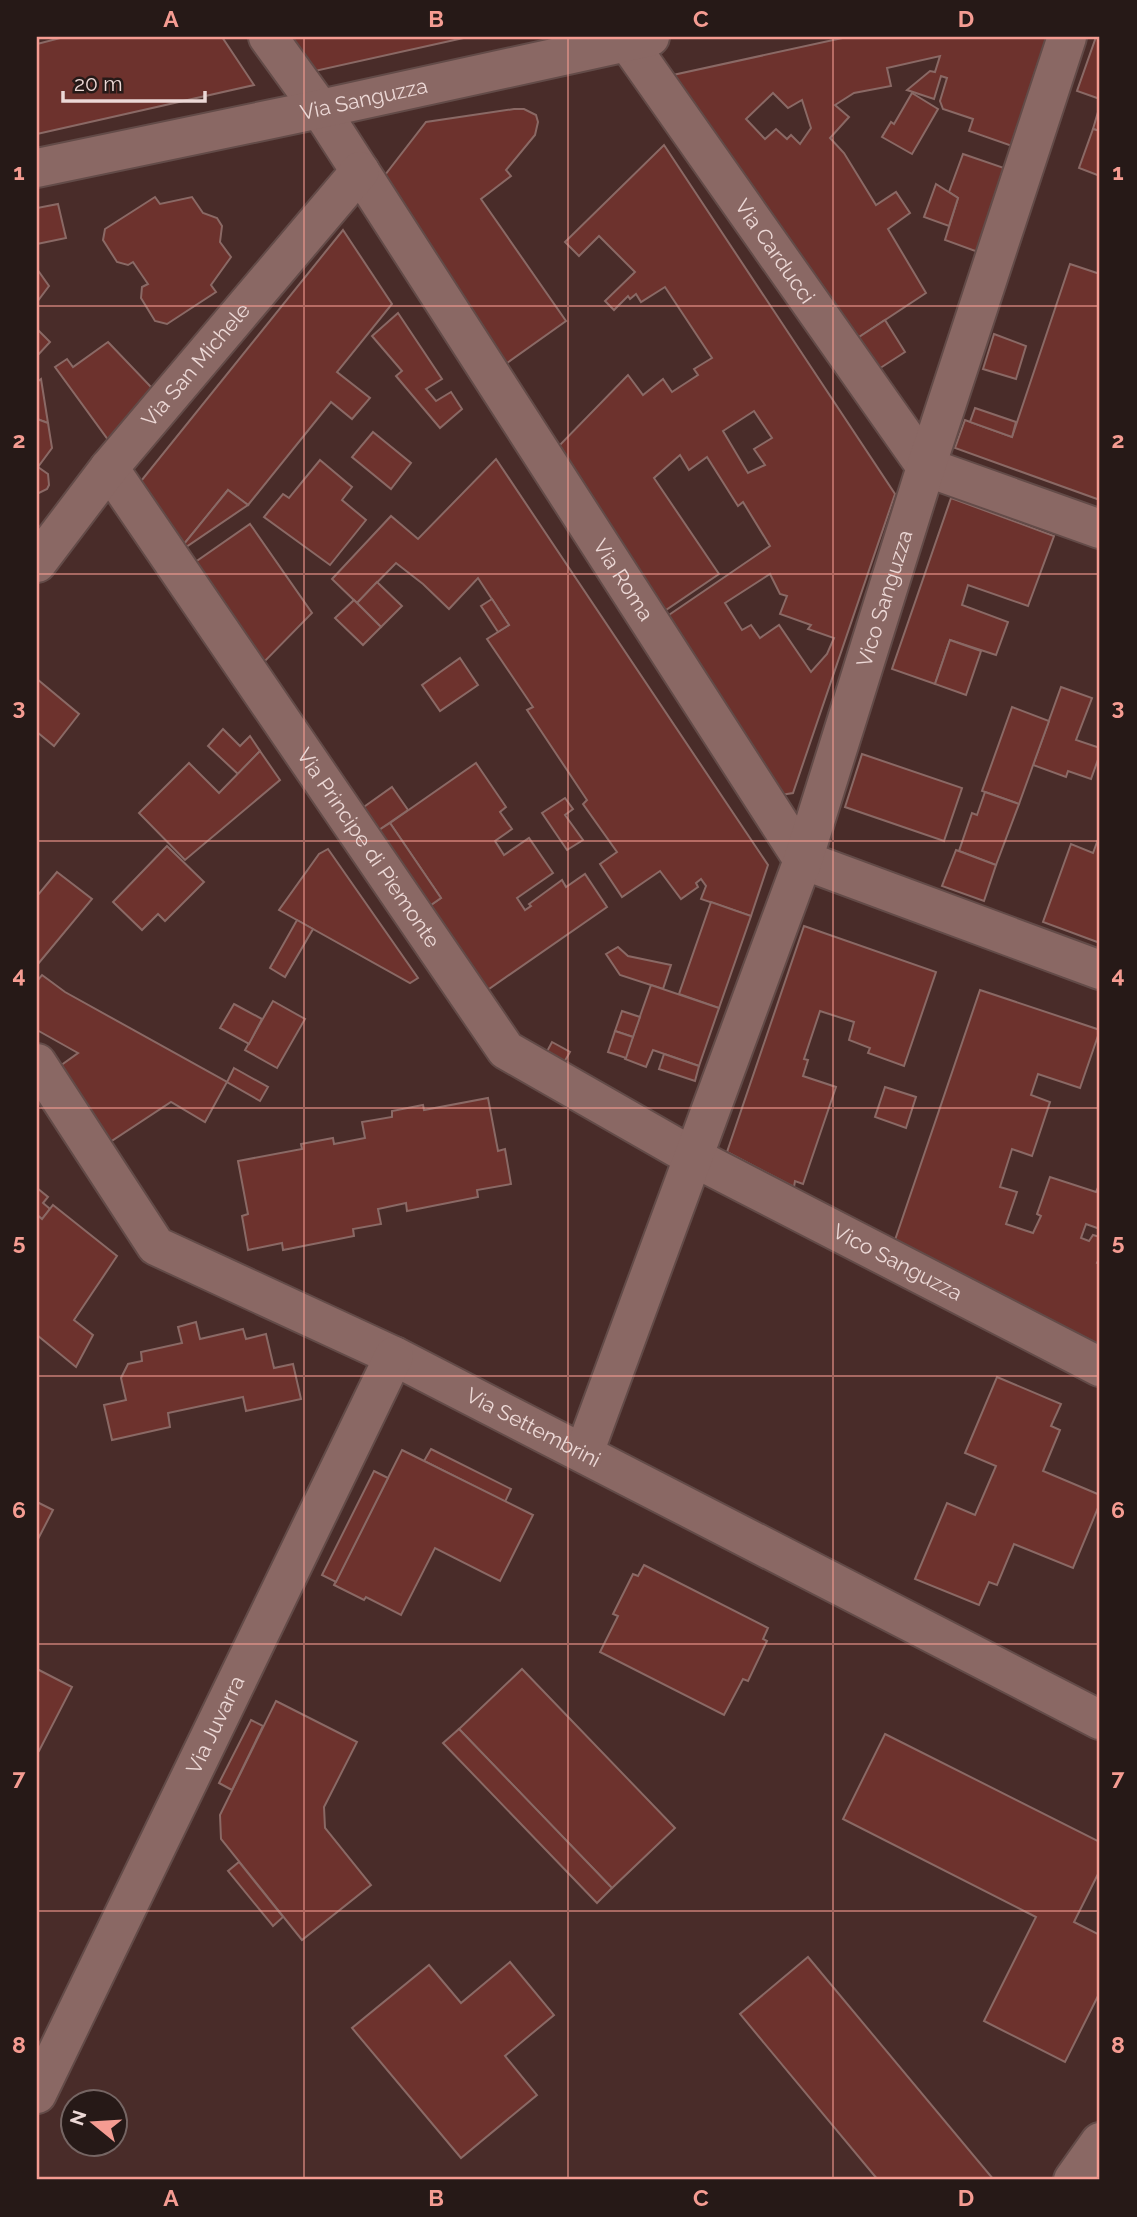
<svg xmlns="http://www.w3.org/2000/svg" width="1137" height="2217" viewBox="0 0 1137 2217" font-family="Raleway,sans-serif">
	<rect width="100%" height="100%" fill="#492c29"/>
	<g fill="#6d322d" stroke="#8a6965" stroke-width="2" fill-rule="evenodd">
		<path d="M64,37H222L254,85L37,134V44Z"/>
		<path d="M271,37H468L297,75Z"/>
		<path d="M847,37H1052L1015,147L969,131L973,119L943,109L940,101L947,78L941,76L934,99L907,90L930,71L935,72L940,56L887,68L891,86L854,93L835,105L849,117L830,138L844,153L876,205L896,192L910,213L888,229L926,293L850,343L673,75ZM773,93L788,108L802,100L811,128L800,144L791,135L787,139L776,129L765,139L746,119Z"/>
		<path d="M1096,37H1100V99L1077,91Z"/>
		<path d="M912,93L938,109L912,154L882,137L891,122L894,124Z"/>
		<path d="M514,109H524L536,115L538,122L535,135L506,170L511,176L481,199L566,321L500,368L375,188L426,122Z"/>
		<path d="M1098,112L1100,113V131L1093,129Z"/>
		<path d="M1093,129L1100,131V176L1079,168Z"/>
		<path d="M664,145L895,494L793,793L781,795L663,619L770,546L743,502L738,506L707,457L689,470L680,455L654,478L719,574L660,614L552,453L628,375L643,395L663,379L672,392L698,375L694,369L712,358L665,287L641,302L636,294L630,299L628,296L614,310L605,301L635,272L599,236L579,256L565,242ZM754,411L772,438L754,449L765,465L748,473L723,431ZM770,574L780,594L787,596L780,614L811,625L808,629L834,638L827,654L811,672L779,625L760,638L751,625L742,630L725,603Z"/>
		<path d="M963,154L1007,169L978,252L945,240L958,198L949,192Z"/>
		<path d="M936,184L958,198L949,226L924,217Z"/>
		<path d="M155,197L160,204L192,197L203,213L217,218L222,226L220,242L231,257L211,285L216,292L167,324L155,321L141,298L142,287L148,284L133,262L128,265L117,262L103,240L105,229Z"/>
		<path d="M58,204L66,238L37,244V208Z"/>
		<path d="M343,230L392,304L337,372L370,398L352,419L331,402L248,505L228,490L184,544L137,486Z"/>
		<path d="M1070,264L1100,274V500L955,448L965,420L1012,437Z"/>
		<path d="M37,269L49,286L37,302Z"/>
		<path d="M398,313L442,379L426,389L436,401L451,392L462,409L440,428L396,376L402,371L372,336Z"/>
		<path d="M885,320L905,352L871,374L850,343Z"/>
		<path d="M37,329L50,342L37,356Z"/>
		<path d="M994,334L1026,346L1016,379L983,369Z"/>
		<path d="M108,342L152,388L109,441L55,367L67,359L73,367Z"/>
		<path d="M41,379L48,423L37,419V382Z"/>
		<path d="M975,408L1016,422L1012,437L970,422Z"/>
		<path d="M37,419L48,423L52,448L38,467L48,474L49,485L47,489L37,494Z"/>
		<path d="M373,432L411,463L391,489L352,457Z"/>
		<path d="M496,459L768,865L751,916L701,899L706,886L701,879L696,883L698,887L681,899L660,871L622,897L600,864L617,852L583,804L587,800L527,710L533,707L487,639L509,625L478,578L449,609L423,584L396,563L357,603L332,579L391,516L418,539Z"/>
		<path d="M320,460L352,487L342,500L366,520L330,565L264,517L283,494L289,498Z"/>
		<path d="M228,490L248,505L186,547L184,544Z"/>
		<path d="M951,498L1054,536L1028,606L968,585L962,605L1008,622L996,655L950,640L935,684L892,669Z"/>
		<path d="M250,524L312,613L261,665L191,565Z"/>
		<path d="M377,582L402,606L381,627L357,603Z"/>
		<path d="M492,599L509,625L498,632L481,606Z"/>
		<path d="M354,600L381,627L363,645L335,618Z"/>
		<path d="M950,640L981,651L966,695L935,684Z"/>
		<path d="M460,658L478,685L440,711L422,685Z"/>
		<path d="M37,679L79,714L54,746L37,732Z"/>
		<path d="M1061,687L1092,698L1076,740L1100,748V754L1091,779L1068,771L1066,777L1033,765Z"/>
		<path d="M1012,707L1049,721L1019,804L982,791Z"/>
		<path d="M223,729L240,746L250,736L260,751L238,774L208,746Z"/>
		<path d="M260,751L280,780L185,860L139,813L189,763L219,793Z"/>
		<path d="M862,754L962,788L944,841L845,807Z"/>
		<path d="M476,763L506,807L500,812L512,829L495,841L504,855L529,838L553,873L517,898L525,910L531,906L529,904L562,880L566,887L585,874L607,907L486,991L428,907L441,898L390,823Z"/>
		<path d="M392,787L408,810L376,832L361,809Z"/>
		<path d="M985,792L1019,804L996,865L959,851L972,813L977,815Z"/>
		<path d="M565,798L573,809L565,815L583,840L567,850L542,813Z"/>
		<path d="M390,823L441,898L428,907L376,832Z"/>
		<path d="M1100,834V943L1043,922L1071,844L1093,853Z"/>
		<path d="M167,846L204,882L165,921L158,914L142,930L113,902Z"/>
		<path d="M328,849L418,978L410,983L279,910L319,854Z"/>
		<path d="M956,850L996,865L984,901L942,886Z"/>
		<path d="M57,872L92,899L38,964L37,896Z"/>
		<path d="M711,902L751,916L719,1008L679,994Z"/>
		<path d="M297,920L313,929L285,977L270,968Z"/>
		<path d="M804,926L936,972L904,1066L868,1053L870,1048L849,1040L854,1022L820,1011L804,1059L808,1060L803,1076L836,1087L803,1184L795,1181L794,1187L727,1152Z"/>
		<path d="M618,947L628,956L671,965L663,989L620,975L606,954Z"/>
		<path d="M42,975L65,992L227,1082L205,1122L171,1102L110,1142L60,1066L78,1053L37,1030V981Z"/>
		<path d="M651,985L719,1008L699,1066L653,1050L646,1067L625,1059Z"/>
		<path d="M980,990L1100,1030L1080,1088L1038,1074L1031,1095L1050,1102L1032,1156L1012,1149L1000,1187L1017,1192L1006,1224L1033,1233L1041,1216L1037,1214L1050,1177L1096,1192L1100,1183V1229L1086,1224L1081,1238L1089,1241L1093,1235L1100,1237V1257L1097,1263L1100,1265V1346L893,1246Z"/>
		<path d="M273,1001L305,1019L277,1068L245,1050Z"/>
		<path d="M234,1004L262,1019L249,1044L220,1028Z"/>
		<path d="M622,1011L640,1017L633,1037L615,1031Z"/>
		<path d="M615,1031L633,1037L626,1058L608,1052Z"/>
		<path d="M552,1042L570,1052L562,1066L544,1057Z"/>
		<path d="M664,1054L699,1066L695,1081L659,1069Z"/>
		<path d="M234,1068L268,1087L260,1101L227,1082Z"/>
		<path d="M885,1087L916,1097L906,1128L875,1117Z"/>
		<path d="M488,1098L498,1151L505,1149L511,1184L477,1190L478,1197L407,1211L406,1203L378,1209L381,1224L353,1229L354,1236L283,1250L282,1243L248,1250L242,1216L248,1214L238,1161L302,1149L301,1144L333,1138L334,1144L365,1138L362,1122L392,1117V1111L423,1105L424,1110Z"/>
		<path d="M37,1188L48,1197L43,1203L50,1209L42,1219L37,1215Z"/>
		<path d="M53,1205L117,1256L74,1320L93,1335L76,1367L37,1335V1215L42,1219Z"/>
		<path d="M196,1322L200,1339L243,1329L246,1339L266,1334L274,1368L293,1364L301,1399L246,1411L243,1397L168,1413L170,1427L112,1440L104,1405L126,1400L121,1378L128,1364L142,1361L141,1352L182,1343L178,1327Z"/>
		<path d="M997,1377L1061,1404L1051,1426L1060,1430L1043,1471L1100,1495V1503L1073,1568L1014,1544L997,1585L989,1582L979,1605L915,1579L947,1503L975,1515L996,1466L965,1453Z"/>
		<path d="M431,1449L511,1489L505,1502L424,1461Z"/>
		<path d="M402,1450L533,1515L500,1581L435,1548L401,1615L366,1597L364,1600L334,1585Z"/>
		<path d="M374,1471L388,1478L336,1582L322,1575Z"/>
		<path d="M37,1502L53,1510L37,1541Z"/>
		<path d="M644,1565L768,1628L763,1639L767,1641L748,1681L743,1679L724,1715L600,1652L618,1616L613,1614L633,1574L638,1576Z"/>
		<path d="M37,1669L72,1687L39,1751L37,1750Z"/>
		<path d="M522,1669L675,1828L612,1888L459,1729Z"/>
		<path d="M276,1701L357,1742L324,1807L325,1828L371,1885L302,1940L221,1839L220,1815Z"/>
		<path d="M251,1720L263,1726L232,1790L219,1783Z"/>
		<path d="M459,1729L612,1888L597,1903L443,1743Z"/>
		<path d="M885,1734L1100,1842V1870L1074,1922L1100,1935V1992L1065,2062L984,2021L1036,1917L843,1819Z"/>
		<path d="M239,1862L283,1917L273,1926L228,1871Z"/>
		<path d="M808,1957L994,2180H878L740,2014Z"/>
		<path d="M510,1962L554,2015L505,2056L537,2095L461,2158L352,2028L429,1965L461,2003Z"/>
	</g>
	<g fill="none" stroke-linecap="round" stroke-linejoin="round">
		<g stroke="#634b48" stroke-width="42">
			<g id="minor">
				<path id="s1" d="M268,37L320,109L803,860L1100,970"/>
				<path id="s2" d="M624,37L926,467L1100,529"/>
				<path id="s3" d="M109,468L506,1050L693,1157L1100,1367"/>
				<path id="s4" d="M37,563L109,468L360,171"/>
				<path id="s5" d="M37,1063L156,1246L394,1356L1100,1720"/>
				<path id="s6" d="M584,1453L803,860L926,467L1067,37"/>
				<path id="s7" d="M37,2094L394,1356"/>
				<path d="M1073,2180L1100,2142"/>
			</g>
		</g>
		<g stroke="#634b48" stroke-width="42">
			<g id="tertiary">
				<path id="s8" d="M37,168L320,109L650,37"/>
			</g>
		</g>
		<use href="#minor" stroke="#8a6864" stroke-width="38"/>
		<use href="#tertiary" stroke="#8a6864" stroke-width="38"/>
	</g>
	<path fill="none" stroke="#f59c92" stroke-width="2" stroke-opacity="0.55" d="M304,37V2180M568,37V2180M833,37V2180M37,306H1100M37,574H1100M37,841H1100M37,1108H1100M37,1376H1100M37,1644H1100M37,1911H1100"/>
	<g text-anchor="middle" stroke-width="6" stroke-linejoin="round" paint-order="stroke">
		<g font-size="21" fill="#ecd8d6" stroke="#261917">
			<text dy="7" stroke="none"><textPath href="#s8" startOffset="334">Via Sanguzza</textPath></text>
			<text dy="7" stroke="none"><textPath href="#s2" startOffset="262">Via Carducci</textPath></text>
			<text dy="7" stroke="none"><textPath href="#s4" startOffset="254">Via San Michele</textPath></text>
			<text dy="7" stroke="none"><textPath href="#s1" startOffset="649">Via Roma</textPath></text>
			<text dy="7" stroke="none"><textPath href="#s6" startOffset="906">Vico Sanguzza</textPath></text>
			<text dy="7" stroke="none"><textPath href="#s3" startOffset="460">Via Principe di Piemonte</textPath></text>
			<text dy="7" stroke="none"><textPath href="#s3" startOffset="1150">Vico Sanguzza</textPath></text>
			<text dy="7" stroke="none"><textPath href="#s5" startOffset="637">Via Settembrini</textPath></text>
			<text dy="7" stroke="none"><textPath href="#s7" startOffset="410">Via Juvarra</textPath></text>
		</g>
	</g>
	<rect width="1137" height="2217" fill="none" stroke="#261917" stroke-width="77"/>
	<g transform="translate(94 2123) rotate(288)"><circle r="33" fill="#261917" stroke="#756563" stroke-width="2"/>
	<path d="M0-5L12 26L0 18L-12 26Z" fill="#f59c92"/>
	<text y="-10" font-size="19" font-weight="bold" text-anchor="middle" fill="#ecd8d6">N</text>
	</g>
	<path d="M63 91v10h142v-10" fill="none" stroke="#ecd8d6" stroke-width="3.5"/>
	<text x="74" y="91" font-size="21" fill="#ecd8d6" stroke="#261917" stroke-width="5" paint-order="stroke">20 m</text>
	<rect x="38" y="38" width="1060" height="2140" fill="none" stroke="#f59c92" stroke-width="2.5"/>
	<g font-size="23" text-anchor="middle" font-weight="bold" fill="#f59c92">
		<text x="171" y="27">A</text>
		<text x="436" y="27">B</text>
		<text x="701" y="27">C</text>
		<text x="966" y="27">D</text>
		<text x="19" y="180">1</text>
		<text x="1118" y="180">1</text>
		<text x="19" y="448">2</text>
		<text x="1118" y="448">2</text>
		<text x="19" y="715">3</text>
		<text x="1118" y="715">3</text>
		<text x="19" y="983">4</text>
		<text x="1118" y="983">4</text>
		<text x="19" y="1250">5</text>
		<text x="1118" y="1250">5</text>
		<text x="19" y="1518">6</text>
		<text x="1118" y="1518">6</text>
		<text x="19" y="1785">7</text>
		<text x="1118" y="1785">7</text>
		<text x="19" y="2053">8</text>
		<text x="1118" y="2053">8</text>
		<text x="171" y="2206">A</text>
		<text x="436" y="2206">B</text>
		<text x="701" y="2206">C</text>
		<text x="966" y="2206">D</text>
	</g>
</svg>
